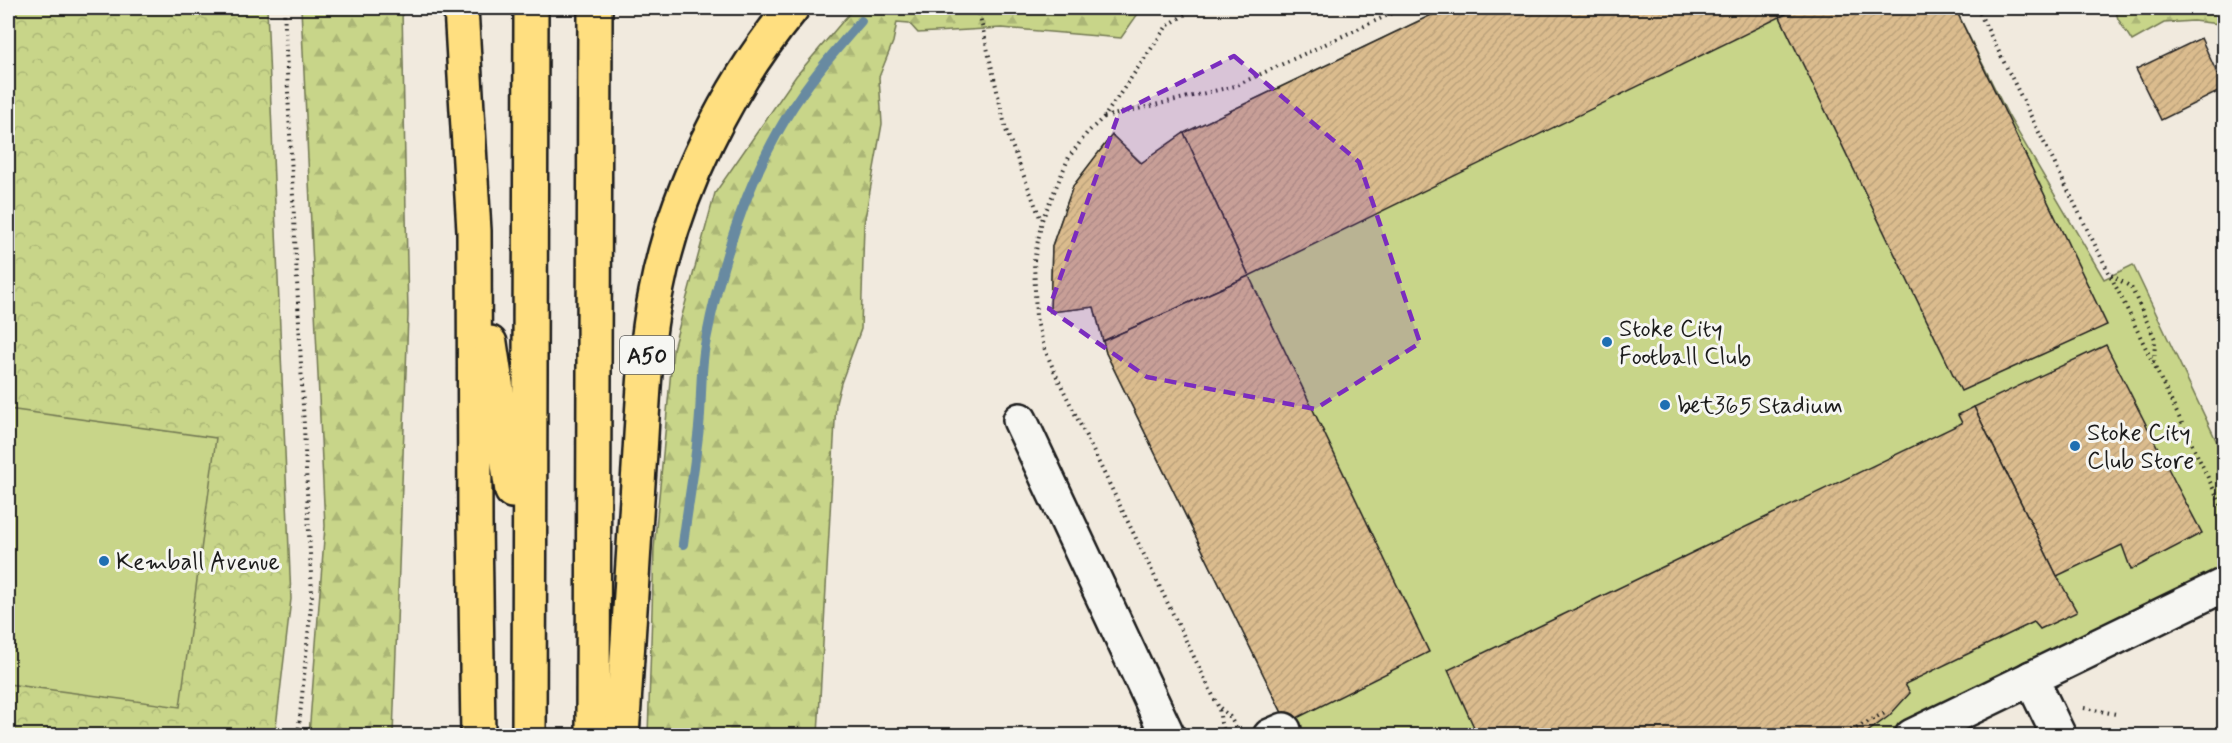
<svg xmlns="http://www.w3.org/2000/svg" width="2232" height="743" viewBox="0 0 2232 743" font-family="Mynerve,sans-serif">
	<defs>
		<pattern id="forest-firs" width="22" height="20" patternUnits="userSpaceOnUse" patternTransform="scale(1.5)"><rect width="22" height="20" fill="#c8d589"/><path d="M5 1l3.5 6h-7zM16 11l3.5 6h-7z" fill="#abb676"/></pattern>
		<pattern id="park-crowns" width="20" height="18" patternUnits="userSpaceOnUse" patternTransform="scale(1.5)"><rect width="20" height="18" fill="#c8d589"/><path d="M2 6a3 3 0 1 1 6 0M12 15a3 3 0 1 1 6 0" fill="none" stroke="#abb676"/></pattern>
		<pattern id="building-hatch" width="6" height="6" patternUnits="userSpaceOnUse" patternTransform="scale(1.5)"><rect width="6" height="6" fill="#dbbc8e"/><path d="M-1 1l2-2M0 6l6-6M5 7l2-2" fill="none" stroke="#bba17a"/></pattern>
	</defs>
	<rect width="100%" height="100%" fill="#f1eade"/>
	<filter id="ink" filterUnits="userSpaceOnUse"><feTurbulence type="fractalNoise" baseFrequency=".0167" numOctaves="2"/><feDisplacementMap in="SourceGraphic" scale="12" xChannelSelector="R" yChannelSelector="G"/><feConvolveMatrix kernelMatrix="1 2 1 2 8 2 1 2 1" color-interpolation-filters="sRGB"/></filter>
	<g filter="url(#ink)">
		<g fill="url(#forest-firs)" stroke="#727852" stroke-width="1.5">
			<path d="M301,8H402L408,315L393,735H309L325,526Z"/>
			<path d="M854,8H1142L1121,38L1002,28L918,33L909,23L897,22L893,42L879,77L882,124L864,224L861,329L841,383L836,403L818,735H648L654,549L673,349L715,193L796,76Z"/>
			<path d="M2115,8H2224V29L2220,24L2193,21L2164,23L2132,41L2118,19Z"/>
		</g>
		<path fill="url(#park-crowns)" stroke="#727852" stroke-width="1.5" d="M8,8H267L291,599L275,735H8Z"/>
		<g fill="#c8d589" stroke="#727852" stroke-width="1.5">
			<path d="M1446,8H1955L2009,117L2104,279L2133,265L2224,457V575L1895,735H1293L1106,353L1094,307L1050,312L1052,246L1073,186L1112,135L1142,163L1186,132Z"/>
			<path d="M8,409L216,438L180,707L8,684Z"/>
		</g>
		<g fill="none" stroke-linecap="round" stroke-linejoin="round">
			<path stroke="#688aa1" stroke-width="10" d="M683,544C688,505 695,466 699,427C702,398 700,368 706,340C721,263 745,186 786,118C807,83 834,52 861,21"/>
		</g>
		<g fill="url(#building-hatch)" stroke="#1c1c1c" stroke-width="1.5">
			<path d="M1446,8H1775L1780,17L1249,276L1184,133Z"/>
			<path d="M1775,8H1797L1780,17Z"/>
			<path d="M1797,8H1955L2107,325L1961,391L1780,17Z"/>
			<path d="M2201,38L2224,89L2161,120L2136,69Z"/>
			<path d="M1184,133L1249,276L1103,341L1094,307L1050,312L1052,246L1073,186L1112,135L1141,163Z"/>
			<path d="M1249,276L1429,652L1287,723L1106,353L1103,341Z"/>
			<path d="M2106,345L2176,484L2202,533L2131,570L2122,545L2057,576L1974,407Z"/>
			<path d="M1974,407L2057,576L2077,612L2040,629L2034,622L1905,684L1910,693L1889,716L1862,736H1478L1448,670L1962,423L1958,415Z"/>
		</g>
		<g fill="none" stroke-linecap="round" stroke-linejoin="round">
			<g stroke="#1c1c1c" stroke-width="38">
				<g id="minor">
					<path d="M1020,420L1168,736"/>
					<path d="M2031,678L2059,736"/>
					<path d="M1270,736L1284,730"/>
					<path d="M1912,736L2224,585"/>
				</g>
			</g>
			<g stroke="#1c1c1c" stroke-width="38">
				<g id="highway">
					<path d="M461,8L474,231L475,522L478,736"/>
					<path d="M490,343L512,491"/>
					<path d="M529,736L531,8"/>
					<path d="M593,736L595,8"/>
					<path d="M622,736C628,646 633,557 639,468C643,409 644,350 656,292C675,192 728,85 792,8"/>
				</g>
			</g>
			<g stroke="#1c1c1c" stroke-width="4" stroke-dasharray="1.5 4.5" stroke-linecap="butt">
				<path d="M284,8L312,595L298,736"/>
				<path d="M978,8L1006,130L1041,220"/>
				<path d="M1195,8L1167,26L1104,117L1087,133L1069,157L1042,220L1034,261L1036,318L1045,350L1057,377L1219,708L1221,723L1226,736"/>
				<path d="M1977,8L2128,311L2224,511"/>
				<path d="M1104,117L1235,86L1403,8"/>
				<path d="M2111,275L2131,287L2155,339L2154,365"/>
				<path d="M2220,624L2224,633"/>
				<path d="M1220,708L1230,717L1237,730"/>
				<path d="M2084,708L2116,714"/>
				<path d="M1840,736L1885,713"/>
			</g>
			<use href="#minor" stroke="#f6f6f2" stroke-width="33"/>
			<use href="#highway" stroke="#ffdf80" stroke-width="33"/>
		</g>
	</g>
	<path fill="#7b2cbf" fill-opacity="0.2" stroke="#7b2cbf" stroke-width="4.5" stroke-dasharray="12 8" stroke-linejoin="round" d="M1234,56L1359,162L1420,343L1315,409L1147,377L1049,309L1119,113Z"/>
	<g fill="#1f6fb2" stroke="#f6f6f2" stroke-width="2">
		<circle cx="1607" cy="342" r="6"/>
		<circle cx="1665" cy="405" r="6"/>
		<circle cx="2075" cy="446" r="6"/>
		<circle cx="104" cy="561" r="6"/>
	</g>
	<g text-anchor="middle" stroke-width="6" stroke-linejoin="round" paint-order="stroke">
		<rect fill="#f6f6f2" stroke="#5d5d5c" stroke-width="1.5" x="620" y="336" width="54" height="38" rx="4.5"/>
		<g font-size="22" font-weight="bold" fill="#1c1c1c">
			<text x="647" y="363">A50</text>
		</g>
		<g font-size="24" fill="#1c1c1c" stroke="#f6f6f2" text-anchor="start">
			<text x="1619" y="336">Stoke City<tspan x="1619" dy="28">Football Club</tspan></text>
			<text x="1677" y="413">bet365 Stadium</text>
			<text x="2087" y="440">Stoke City<tspan x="2087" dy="28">Club Store</tspan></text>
			<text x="116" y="569">Kemball Avenue</text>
		</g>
	</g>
	<rect width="2232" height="743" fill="none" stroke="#f6f6f2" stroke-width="30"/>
	<rect x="15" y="15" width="2202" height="713" fill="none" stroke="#1c1c1c" stroke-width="2" filter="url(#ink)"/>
</svg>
